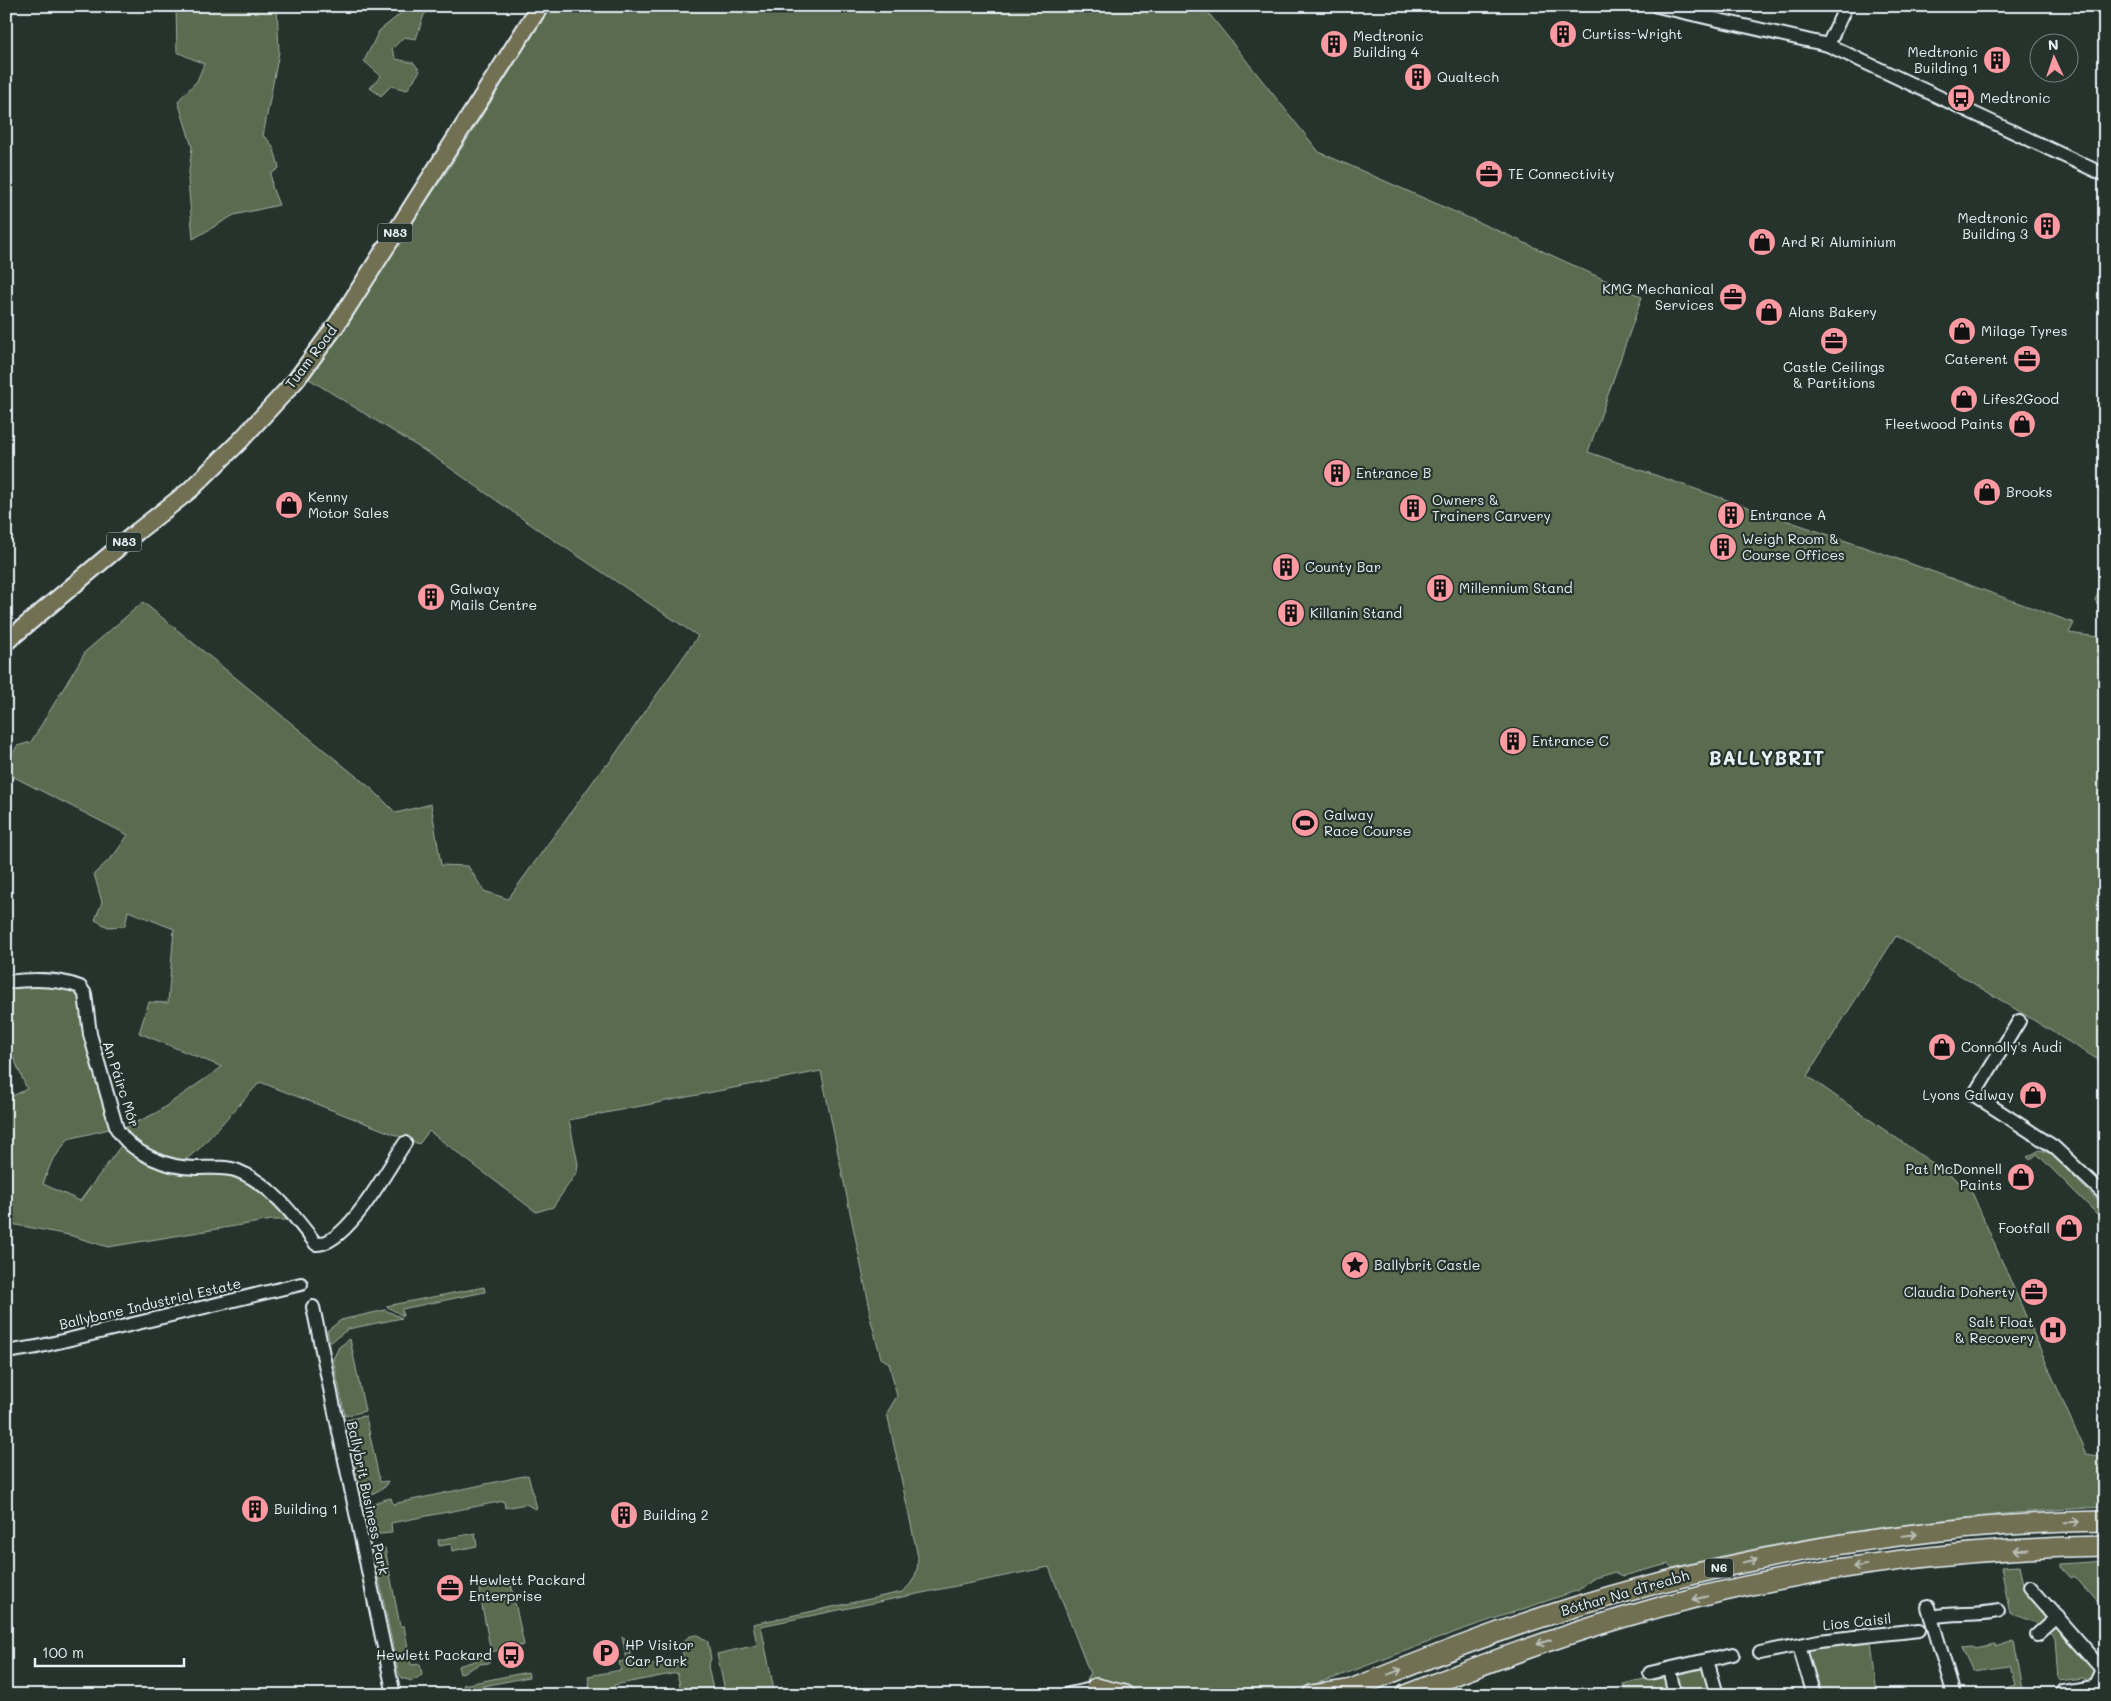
<svg xmlns="http://www.w3.org/2000/svg" width="2111" height="1701" viewBox="0 0 2111 1701" font-family="Mali,sans-serif">
	<rect width="100%" height="100%" fill="#26332d"/>
	<filter id="ink" filterUnits="userSpaceOnUse"><feTurbulence type="fractalNoise" baseFrequency=".02" numOctaves="2"/><feDisplacementMap in="SourceGraphic" scale="10" xChannelSelector="R" yChannelSelector="G"/><feConvolveMatrix kernelMatrix="1 2 1 2 8 2 1 2 1" color-interpolation-filters="sRGB"/></filter>
	<g filter="url(#ink)">
		<g fill="#5a6c4f" stroke="#a1aea4">
			<path d="M176,6H277L279,52L263,136C273,141 277,158 279,168L271,174L272,187L279,205L234,215L193,239L188,180L192,147L178,101L197,81L204,64L177,52Z"/>
			<path d="M410,6H434L424,15L416,39L404,37L392,49L396,59L414,63L420,71L407,90L391,86L381,96L370,88L381,76L364,61L379,31Z"/>
			<path d="M551,6H1203L1319,152L1512,237L1642,297L1588,452L1887,555L2074,623L2069,633L2105,638V1064L1896,936L1807,1076L1971,1190L2086,1454L2105,1457V1507C1958,1515 1814,1532 1672,1568L1668,1564L1623,1576L1615,1572L1591,1579L1579,1590L1461,1630L1334,1678L1277,1695H1151L1124,1686L1087,1681L1090,1674L1049,1567L761,1626L775,1695H726L717,1654L757,1645L753,1624L902,1592C914,1583 918,1572 918,1557L887,1413L897,1396L889,1363L881,1358L869,1313L870,1309L821,1071L569,1120L578,1164L577,1172L553,1207L536,1212L429,1131L419,1144L260,1082L200,1148L180,1164L176,1173C192,1177 210,1173 226,1175C253,1177 273,1199 287,1220H272L108,1247L69,1235L6,1223V1099L27,1089L6,1040V988C31,984 56,982 79,994L87,1049L108,1110L109,1129L68,1139L51,1163L43,1184L80,1201L120,1147L125,1136L122,1129L156,1113L222,1067L139,1033L149,1002L168,1003L174,929L128,911L125,926L108,927L95,920L102,902L94,874L114,855L128,835L6,773V767L17,746L31,742L86,651L143,602L373,790L396,813L431,804L441,865L468,866L484,891L508,899L605,765L607,766L698,636L533,526L433,456L309,379L453,162Z"/>
			<path d="M2105,579V616L2095,600Z"/>
			<path d="M2040,1150L2050,1153L2105,1208V1222L2037,1154L2030,1160L2027,1157Z"/>
			<path d="M484,1287L485,1292L402,1309L403,1316L386,1306Z"/>
			<path d="M385,1310L402,1318L348,1329L330,1343L327,1331L341,1320Z"/>
			<path d="M350,1339L365,1411L345,1416L333,1359L339,1347Z"/>
			<path d="M363,1416L366,1417L380,1482L388,1481L385,1487L362,1499L346,1420Z"/>
			<path d="M528,1475L537,1508L535,1509L526,1504L505,1508L504,1501L391,1523L392,1533L370,1535L365,1514C371,1504 380,1500 391,1498L393,1504Z"/>
			<path d="M475,1533L477,1546L452,1551L451,1544L439,1546L438,1540Z"/>
			<path d="M385,1548L400,1626H404L411,1665L420,1664L422,1675L412,1681L401,1678L398,1671L375,1560L379,1550Z"/>
			<path d="M2105,1561V1610L2074,1576L2070,1578L2060,1567V1564Z"/>
			<path d="M2019,1566L2024,1590L2049,1618L2041,1625L2010,1613L2001,1567Z"/>
			<path d="M510,1579L524,1645L491,1652L478,1585Z"/>
			<path d="M2056,1625L2095,1669L2091,1678L2087,1680L2082,1677L2059,1680L2056,1638L2047,1631Z"/>
			<path d="M698,1635L708,1642L711,1659L708,1666L714,1695H682L677,1673L614,1685L615,1695H579L578,1690L590,1688L588,1676L621,1670L619,1662L627,1660L622,1637L627,1639L633,1668L683,1658C682,1646 682,1635 698,1635Z"/>
			<path d="M1871,1641L1877,1695H1819L1807,1656L1811,1648Z"/>
			<path d="M2014,1641L2024,1695L2000,1693L2008,1687L2015,1685L2010,1666L1973,1671L1962,1647L1973,1646L1974,1648L1994,1644L1995,1647Z"/>
			<path d="M488,1657L489,1663L480,1664L460,1674L458,1666Z"/>
			<path d="M1700,1667L1704,1669L1713,1695H1626L1623,1684L1661,1675L1666,1677L1670,1689L1679,1687L1677,1678L1679,1672Z"/>
			<path d="M528,1672L529,1677L464,1690L463,1685Z"/>
		</g>
		<g fill="none" stroke-linecap="round" stroke-linejoin="round">
			<g stroke="#e8f1f8" stroke-width="16">
				<g id="minor">
					<path d="M1657,6L1828,45L2105,175"/>
					<path d="M1828,45L1846,6"/>
					<path d="M6,982C31,979 57,978 80,987L85,994L90,1034L117,1129C132,1154 167,1168 196,1168C210,1168 226,1166 238,1171C271,1184 295,1217 316,1244C347,1246 389,1166 405,1143"/>
					<path d="M2019,1021L1974,1095L2054,1147L2105,1195"/>
					<path d="M313,1307L394,1695"/>
					<path d="M6,1352L37,1347L301,1284"/>
					<path d="M2030,1587L2100,1667L2101,1672L2090,1695"/>
					<path d="M1928,1607L1954,1695"/>
					<path d="M1931,1617C1953,1612 1976,1616 1998,1611"/>
					<path d="M2037,1635L2057,1617"/>
					<path d="M1799,1646L1814,1695"/>
					<path d="M1760,1653L1819,1641L1919,1630"/>
					<path d="M1707,1660L1717,1695"/>
					<path d="M1669,1669L1673,1686"/>
					<path d="M1650,1673L1733,1654"/>
					<path d="M2064,1691L2098,1685"/>
					<path d="M1065,1695L1096,1688"/>
				</g>
			</g>
			<g stroke="#e8f1f8" stroke-width="20">
				<path id="major" d="M6,642L138,531L190,490L240,441L296,380L337,324L540,6"/>
			</g>
			<g stroke="#e8f1f8" stroke-width="22">
				<g id="highway">
					<path d="M1096,1688L1124,1695"/>
					<path d="M1312,1695L1348,1690"/>
					<path d="M1336,1695C1407,1667 1477,1638 1549,1615C1728,1557 1917,1524 2105,1521"/>
					<path d="M1405,1695C1477,1666 1550,1639 1625,1617C1780,1571 1943,1549 2105,1546"/>
				</g>
			</g>
			<use href="#minor" stroke="#26332d" stroke-width="12"/>
			<use href="#major" stroke="#716f52" stroke-width="16"/>
			<use href="#highway" stroke="#716f52" stroke-width="19"/>
		</g>
		<defs><path id="oneway-shaft" d="M-6 0H5M1.5-3L5.5 0L1.5 3" fill="none" stroke-width="1.6" stroke-linecap="round" stroke-linejoin="round" transform="scale(1.25)"/></defs>
		<g stroke="#b8bdb6">
			<use href="#oneway-shaft" transform="translate(2072 1522) rotate(-2)"/>
			<use href="#oneway-shaft" transform="translate(1910 1535) rotate(-6)"/>
			<use href="#oneway-shaft" transform="translate(2021 1550) rotate(177)"/>
			<use href="#oneway-shaft" transform="translate(1750 1561) rotate(-12)"/>
			<use href="#oneway-shaft" transform="translate(1860 1566) rotate(172)"/>
			<use href="#oneway-shaft" transform="translate(1700 1598) rotate(166)"/>
			<use href="#oneway-shaft" transform="translate(1544 1642) rotate(161)"/>
			<use href="#oneway-shaft" transform="translate(1395 1672) rotate(-21)"/>
		</g>
	</g>
	<defs>
		<g id="building-disc" transform="scale(1.4375)"><circle r="9.5" fill="#ff9aa2" stroke="#26332d"/><path d="M-4-6H4V6H1V3H-1V6H-4ZM-2.5-4.3h1.7v1.8h-1.7ZM.8-4.3h1.7v1.8H.8ZM-2.5-1h1.7V.8h-1.7ZM.8-1h1.7V.8H.8Z" fill="#111"/></g>
		<g id="bus-disc" transform="scale(1.4375)"><circle r="9.5" fill="#ff9aa2" stroke="#26332d"/><path d="M-5-6H5V4H4V6H2V4H-2V6H-4V4H-5ZM-3.5-4V0h7V-4ZM-3.5 1.2v1.5H-2V1.2ZM2 1.2v1.5H3.5V1.2Z" fill="#111"/></g>
		<g id="office-disc" transform="scale(1.4375)"><circle r="9.5" fill="#ff9aa2" stroke="#26332d"/><path d="M-6-3h4V-5.5h4V-3h4V5H-6ZM-1-4.5V-3h2v-1.5ZM-6 0V1H6V0Z" fill="#111"/></g>
		<g id="shop-disc" transform="scale(1.4375)"><circle r="9.5" fill="#ff9aa2" stroke="#26332d"/><path d="M-5-2.5h2.3a2.7 3.5 0 0 1 5.4 0H5L5.5 6h-11ZM-1.5-2.5h3a1.5 2.3 0 0 0-3 0Z" fill="#111"/></g>
		<g id="stadium-disc" transform="scale(1.4375)"><circle r="9.5" fill="#ff9aa2" stroke="#26332d"/><path d="M0-5a6.5 5 0 1 0 0 10a6.5 5 0 1 0 0-10ZM-3.5-1.8h7v3.6h-7Z" fill="#111"/></g>
		<g id="sight-disc" transform="scale(1.4375)"><circle r="9.5" fill="#ff9aa2" stroke="#26332d"/><path d="M0-6L1.8-2.2L6-1.7L2.9 1.2L3.7 5.4L0 3.3L-3.7 5.4L-2.9 1.2L-6-1.7L-1.8-2.2Z" fill="#111"/></g>
		<g id="hospital-disc" transform="scale(1.4375)"><circle r="9.5" fill="#ff9aa2" stroke="#26332d"/><path d="M-5-5h3v3.5h4V-5h3V5h-3V1.5h-4V5h-3Z" fill="#111"/></g>
		<g id="parking-disc" transform="scale(1.4375)"><circle r="9.5" fill="#ff9aa2" stroke="#26332d"/><path d="M-3.5-5.5H1a3.5 3.5 0 0 1 0 7H-1V5.5H-3.5ZM-1-3.4V-.6H.8a1.4 1.4 0 0 0 0-2.8Z" fill="#111"/></g>
	</defs>
	<g fill-rule="evenodd">
		<use href="#building-disc" x="1563" y="34"/>
		<use href="#building-disc" x="1334" y="44"/>
		<use href="#building-disc" x="1997" y="60"/>
		<use href="#building-disc" x="1418" y="77"/>
		<use href="#bus-disc" x="1961" y="98"/>
		<use href="#office-disc" x="1489" y="174"/>
		<use href="#building-disc" x="2047" y="226"/>
		<use href="#shop-disc" x="1762" y="242"/>
		<use href="#office-disc" x="1733" y="297"/>
		<use href="#shop-disc" x="1769" y="312"/>
		<use href="#shop-disc" x="1962" y="331"/>
		<use href="#office-disc" x="1834" y="341"/>
		<use href="#office-disc" x="2027" y="359"/>
		<use href="#shop-disc" x="1964" y="399"/>
		<use href="#shop-disc" x="2022" y="424"/>
		<use href="#building-disc" x="1337" y="473"/>
		<use href="#shop-disc" x="1987" y="492"/>
		<use href="#shop-disc" x="289" y="505"/>
		<use href="#building-disc" x="1413" y="508"/>
		<use href="#building-disc" x="1731" y="515"/>
		<use href="#building-disc" x="1723" y="547"/>
		<use href="#building-disc" x="1286" y="567"/>
		<use href="#building-disc" x="1440" y="588"/>
		<use href="#building-disc" x="431" y="597"/>
		<use href="#building-disc" x="1291" y="613"/>
		<use href="#building-disc" x="1513" y="741"/>
		<use href="#stadium-disc" x="1305" y="823"/>
		<use href="#shop-disc" x="1942" y="1047"/>
		<use href="#shop-disc" x="2033" y="1095"/>
		<use href="#shop-disc" x="2021" y="1177"/>
		<use href="#shop-disc" x="2069" y="1228"/>
		<use href="#sight-disc" x="1355" y="1265"/>
		<use href="#office-disc" x="2034" y="1292"/>
		<use href="#hospital-disc" x="2053" y="1330"/>
		<use href="#building-disc" x="255" y="1509"/>
		<use href="#building-disc" x="624" y="1515"/>
		<use href="#office-disc" x="450" y="1588"/>
		<use href="#parking-disc" x="606" y="1653"/>
		<use href="#bus-disc" x="511" y="1655"/>
	</g>
	<g text-anchor="middle" stroke-width="4.5" stroke-linejoin="round" paint-order="stroke">
		<g fill="#26332d" stroke="#aeb8bb" stroke-width="1">
			<rect x="377.5" y="223.5" width="35" height="19" rx="4"/>
			<rect x="106.5" y="532.5" width="35" height="19" rx="4"/>
			<rect x="1705" y="1558.5" width="28" height="19" rx="4"/>
		</g>
		<g font-size="12" font-weight="bold" fill="#e8f1f8">
			<text x="395" y="237">N83</text>
			<text x="124" y="546">N83</text>
			<text x="1719" y="1572">N6</text>
		</g>
		<g font-size="14" fill="#e8f1f8" stroke="#26332d" text-anchor="start">
			<text x="1582" y="39">Curtiss-Wright</text>
			<text x="1353" y="41">Medtronic<tspan x="1353" dy="16">Building 4</tspan></text>
			<text x="1978" y="57" text-anchor="end">Medtronic<tspan x="1978" dy="16">Building 1</tspan></text>
			<text x="1437" y="82">Qualtech</text>
			<text x="1980" y="103">Medtronic</text>
			<text x="1508" y="179">TE Connectivity</text>
			<text x="2028" y="223" text-anchor="end">Medtronic<tspan x="2028" dy="16">Building 3</tspan></text>
			<text x="1781" y="247">Ard Rí Aluminium</text>
			<text x="1714" y="294" text-anchor="end">KMG Mechanical<tspan x="1714" dy="16">Services</tspan></text>
			<text x="1788" y="317">Alans Bakery</text>
			<text x="1981" y="336">Milage Tyres</text>
			<text x="2008" y="364" text-anchor="end">Caterent</text>
			<text x="1834" y="372" text-anchor="middle">Castle Ceilings<tspan x="1834" dy="16">&amp; Partitions</tspan></text>
			<text x="1983" y="404">Lifes2Good</text>
			<text x="2003" y="429" text-anchor="end">Fleetwood Paints</text>
			<text x="1356" y="478">Entrance B</text>
			<text x="2006" y="497">Brooks</text>
			<text x="308" y="502">Kenny<tspan x="308" dy="16">Motor Sales</tspan></text>
			<text x="1432" y="505">Owners &amp;<tspan x="1432" dy="16">Trainers Carvery</tspan></text>
			<text x="1750" y="520">Entrance A</text>
			<text x="1742" y="544">Weigh Room &amp;<tspan x="1742" dy="16">Course Offices</tspan></text>
			<text x="1305" y="572">County Bar</text>
			<text x="1459" y="593">Millennium Stand</text>
			<text x="450" y="594">Galway<tspan x="450" dy="16">Mails Centre</tspan></text>
			<text x="1310" y="618">Killanin Stand</text>
			<text x="1532" y="746">Entrance C</text>
			<text x="1324" y="820">Galway<tspan x="1324" dy="16">Race Course</tspan></text>
			<text x="1961" y="1052">Connolly's Audi</text>
			<text x="2014" y="1100" text-anchor="end">Lyons Galway</text>
			<text x="2002" y="1174" text-anchor="end">Pat McDonnell<tspan x="2002" dy="16">Paints</tspan></text>
			<text x="2050" y="1233" text-anchor="end">Footfall</text>
			<text x="1374" y="1270">Ballybrit Castle</text>
			<text x="2015" y="1297" text-anchor="end">Claudia Doherty</text>
			<text x="2034" y="1327" text-anchor="end">Salt Float<tspan x="2034" dy="16">&amp; Recovery</tspan></text>
			<text x="274" y="1514">Building 1</text>
			<text x="643" y="1520">Building 2</text>
			<text x="469" y="1585">Hewlett Packard<tspan x="469" dy="16">Enterprise</tspan></text>
			<text x="625" y="1650">HP Visitor<tspan x="625" dy="16">Car Park</tspan></text>
			<text x="492" y="1660" text-anchor="end">Hewlett Packard</text>
		</g>
		<g font-size="14" fill="#e8f1f8" stroke="#26332d">
			<text transform="translate(311 357) rotate(-53)" y="5">Tuam Road</text>
			<text transform="translate(121 1084) rotate(72)" y="5">An Páirc Mór</text>
			<text transform="translate(150 1304) rotate(-13)" y="5">Ballybane Industrial Estate</text>
			<text transform="translate(368 1498) rotate(78)" y="5">Ballybrit Business Park</text>
			<text transform="translate(1625 1593) rotate(-16)" y="5">Bóthar Na dTreabh</text>
			<text transform="translate(1857 1622) rotate(-6)" y="5">Lios Caisil</text>
		</g>
		<g font-size="19" font-weight="bold" letter-spacing="1" fill="#e8f1f8" stroke="#26332d">
			<text x="1767" y="765">BALLYBRIT</text>
		</g>
	</g>
	<rect width="2111" height="1701" fill="none" stroke="#26332d" stroke-width="25"/>
	<rect x="12" y="12" width="2086" height="1676" fill="none" stroke="#e8f1f8" stroke-width="2" filter="url(#ink)"/>
	<g transform="translate(2054 58) rotate(357)"><circle r="24" fill="#26332d" stroke="#747f7e"/>
	<path d="M0-4L9 19L0 12L-9 19Z" fill="#ff9aa2"/>
	<text y="-8" font-size="14" font-weight="bold" text-anchor="middle" fill="#e8f1f8">N</text>
	</g>
	<path d="M35 1658v8h149v-8" fill="none" stroke="#e8f1f8" stroke-width="2.5"/>
	<text x="42" y="1658" font-size="15" fill="#e8f1f8" stroke="#26332d" stroke-width="4" paint-order="stroke">100 m</text>
</svg>
